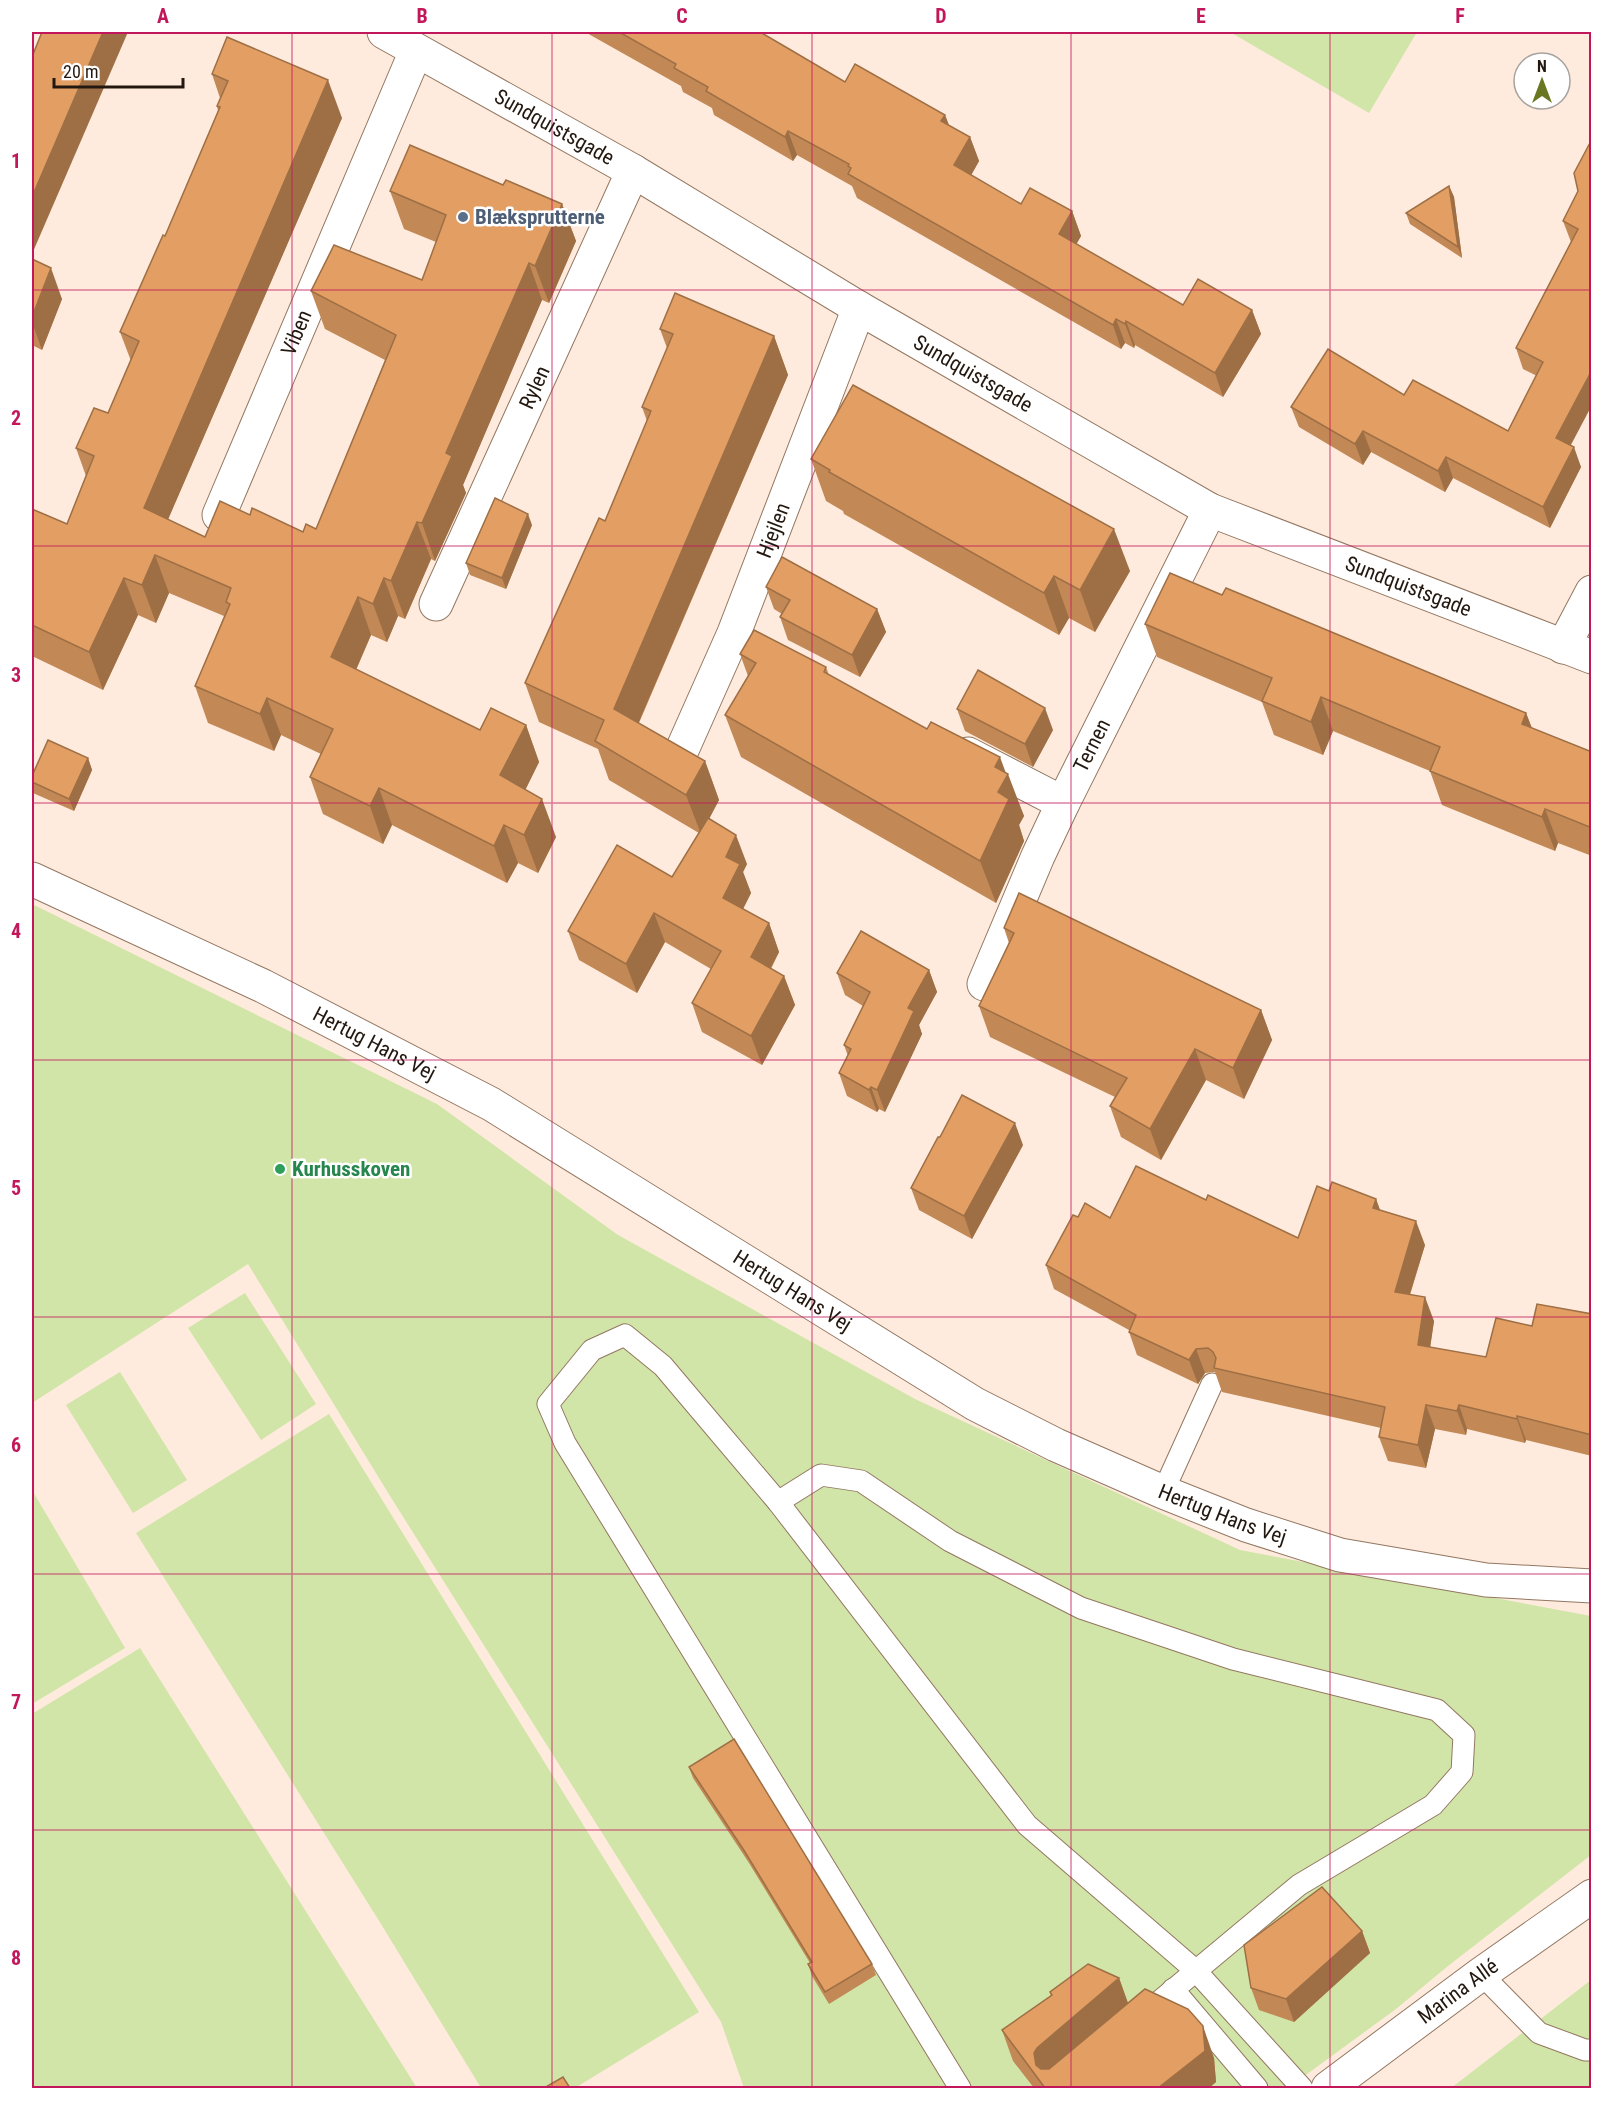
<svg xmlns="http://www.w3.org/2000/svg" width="1623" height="2120" viewBox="0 0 1623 2120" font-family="'Roboto Condensed',sans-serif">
	<rect width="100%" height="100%" fill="#feebdd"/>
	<g fill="#d1e5a8">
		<path d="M1230,32H1417L1369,113Z"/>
		<path d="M32,904L437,1104L618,1235L915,1399L1240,1550L1591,1616V1855L1448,1966L1396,2009L1288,2088H744L721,2022L390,1496L248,1264L32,1403Z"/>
		<path d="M245,1293L316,1404L261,1440L188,1328Z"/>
		<path d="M120,1372L187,1480L133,1513L66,1405Z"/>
		<path d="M329,1414L699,2012L575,2088H481L381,1924L136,1533Z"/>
		<path d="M32,1490L125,1648L32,1704Z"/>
		<path d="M140,1648L417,2088H32V1714Z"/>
		<path d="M1591,1980V2088H1451Z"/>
	</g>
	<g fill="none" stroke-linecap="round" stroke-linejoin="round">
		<g stroke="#937761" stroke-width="23">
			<g id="lane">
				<path d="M1163,1492L1212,1384"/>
				<path d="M778,1502L821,1475L861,1481L950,1541L1081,1608L1233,1659L1437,1710L1464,1735L1462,1772L1433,1805L1299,1885L1143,2015"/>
				<path d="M1481,1974L1539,2033L1585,2050H1592"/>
				<path d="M1173,1989L1257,2088"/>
				<path d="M960,2088L565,1443L548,1404L592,1350L625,1335L663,1366L778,1502L1027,1825L1195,1970L1302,2088"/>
			</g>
		</g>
		<g stroke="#937761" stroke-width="35">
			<g id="street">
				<path id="s1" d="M384,32L633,171L859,308L1210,510L1592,657"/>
				<path id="s2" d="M219,515L416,51"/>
				<path id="s3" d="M436,604L633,171"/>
				<path d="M1563,647L1592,592"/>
				<path id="s4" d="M682,750L734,633L859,308"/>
				<path d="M968,754L1063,803"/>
				<path id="s5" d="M32,879L263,986L491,1104L975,1404L1056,1445L1163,1492L1246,1525L1340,1555L1486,1580L1592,1586"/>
				<path id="s6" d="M984,984L1038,856L1063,803L1210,510"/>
				<path id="s7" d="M1328,2088L1481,1974L1592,1896"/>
			</g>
		</g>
		<use href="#lane" stroke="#fff" stroke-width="21"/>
		<use href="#street" stroke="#fff" stroke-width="33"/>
	</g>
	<g fill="#c28855">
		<path d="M585,32H760L784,46L845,82L945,115L949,125L970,137L979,161L971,175L1021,204L1072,211L1081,236L1076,244L1183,305L1252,310L1261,334L1223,397L1135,345L1134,348L1125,343L1121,349L857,198L852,186L797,155L793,161L714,115L712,108L683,92L681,86Z"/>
		<path d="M212,74L342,118L168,519L205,537L250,515L303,532L316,529L385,360L325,329L311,291L422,280L436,242L404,229L390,191L503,185L562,204L576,241L549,303L542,300L463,485L466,493L435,561L431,559L405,619L398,616L387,642L371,635L356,670L480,730L526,725L539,762L525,790L556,837L538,873L518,863L507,883L392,825L383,844L323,814L310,777L321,754L281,735L274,751L208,723L195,686L224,616L169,593L156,623L138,615L103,690L32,656V509L67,524L86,476L76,448L108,413L131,361L120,332L165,236L218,111L217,106L220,98Z"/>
		<path d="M1592,139L1570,445L1581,467L1550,528L1453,478L1445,492L1371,452L1363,465L1299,427L1291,407L1404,395L1508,431L1537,376L1523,369L1516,348L1571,242L1563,221L1578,191Z"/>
		<path d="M1449,186L1454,197L1462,258L1410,224L1406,213Z"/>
		<path d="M32,259L62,299L42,350L32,345Z"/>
		<path d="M660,329L774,336L788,375L639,723L705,761L719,800L709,819L747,864L743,872L751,893L743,909L769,923L779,952L771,969L784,976L795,1005L762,1065L702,1032L692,1003L711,969L665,942L637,993L579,960L568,931L672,877L699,833L609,780L598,749L539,722L525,683L605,521L647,421L642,407L667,348Z"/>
		<path d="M811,459L1130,571L1095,632L1069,618L1059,635L844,514L843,511L826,501Z"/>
		<path d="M532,525L506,589L470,575L466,563Z"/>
		<path d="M766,587L877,609L886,632L860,677L788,640L780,617L782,614L774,609Z"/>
		<path d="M1222,595L1526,713L1532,728L1592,752V856L1558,843L1555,851L1442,805L1430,771L1333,731L1323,755L1274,735L1262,702L1157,657L1145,624Z"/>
		<path d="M740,654L826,667L829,675L1006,773L1024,816L1019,825L1024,841L996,903L741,757L725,715L748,676Z"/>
		<path d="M957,709L1053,730L1033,767L965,731Z"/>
		<path d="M88,758L92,770L74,811L33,793L32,788V776Z"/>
		<path d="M1004,928L1261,1010L1272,1040L1244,1099L1206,1080L1161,1160L1121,1137L1110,1106L1115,1097L990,1037L979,1006L1009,943Z"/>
		<path d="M929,970L937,992L919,1025L922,1034L885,1112L879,1109L877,1112L847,1096L839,1073L848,1056L844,1045L863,1006L845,995L837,973Z"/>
		<path d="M1023,1145L972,1239L919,1210L911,1188Z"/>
		<path d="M1329,1191L1376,1199L1380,1211L1425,1245L1410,1295L1434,1321L1430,1347L1486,1357L1532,1326L1592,1314V1456L1526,1440L1525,1443L1467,1429L1466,1435L1435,1429L1426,1468L1388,1461L1379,1437L1381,1428L1222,1392L1215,1372L1205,1373L1198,1384L1137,1355L1129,1332V1330L1054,1289L1046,1265L1078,1217L1110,1218L1206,1200L1298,1238Z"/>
		<path d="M689,1767L872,1964L876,1975L829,2004L812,1976L808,1964L810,1963L749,1863L693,1778Z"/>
		<path d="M1362,1931L1370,1953L1294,2022L1259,2010L1251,1988Z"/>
		<path d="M1119,1978L1128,2003L1214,2058L1216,2082L1209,2088H1034L1013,2061L1002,2030L1051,1996L1050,1992Z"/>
	</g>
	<g fill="#9e6f45">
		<path d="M103,32H128L32,254V197Z"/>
		<path d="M328,80L342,118L157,545L144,508Z"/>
		<path d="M945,115L954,139L941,121Z"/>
		<path d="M788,131L797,155L793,161L785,137Z"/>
		<path d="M970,137L979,161L963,190L954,165Z"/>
		<path d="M1449,186L1454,197L1462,258L1458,247Z"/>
		<path d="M562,204L576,241L549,303L535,266Z"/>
		<path d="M1072,211L1081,236L1068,259L1059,234Z"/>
		<path d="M529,263L542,300L463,485L466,493L435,561L422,523L446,453Z"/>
		<path d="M51,268L62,299L42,350L32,322V317Z"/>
		<path d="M1252,310L1261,334L1223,397L1215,373Z"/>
		<path d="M1116,319L1125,343L1121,349L1113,325Z"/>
		<path d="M1126,321L1135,345L1134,348L1125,324Z"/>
		<path d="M774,336L788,375L628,747L614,709Z"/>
		<path d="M1592,370V405L1564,458L1556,438Z"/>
		<path d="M1363,431L1371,452L1363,465L1355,444Z"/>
		<path d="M1574,447L1581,467L1550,528L1543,507Z"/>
		<path d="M1446,457L1453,478L1445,492L1438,471Z"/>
		<path d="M528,514L532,525L506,589L502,578Z"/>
		<path d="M417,522L431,559L405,619L391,581Z"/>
		<path d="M1114,529L1130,571L1095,632L1080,590Z"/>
		<path d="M155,555L169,593L156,623L142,585Z"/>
		<path d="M1054,576L1069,618L1059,635L1044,593Z"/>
		<path d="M124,578L138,615L103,690L89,652Z"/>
		<path d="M384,578L398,616L387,642L373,604Z"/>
		<path d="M358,597L371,635L345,695L331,657Z"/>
		<path d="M877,609L886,632L860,677L852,655Z"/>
		<path d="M1321,697L1333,731L1323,755L1311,722Z"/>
		<path d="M267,698L281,735L274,751L260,714Z"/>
		<path d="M1045,708L1053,730L1033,767L1025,744Z"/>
		<path d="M1526,713L1539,747L1522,724Z"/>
		<path d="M526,725L539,762L514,813L500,775Z"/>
		<path d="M1000,757L1007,776L1008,774L1024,816L1019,825L1024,841L996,903L980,861L998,792L995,767Z"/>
		<path d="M88,758L92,770L74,811L69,799Z"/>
		<path d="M705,761L719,800L701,834L686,795Z"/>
		<path d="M379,788L392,825L383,844L370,806Z"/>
		<path d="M542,799L556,837L538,873L524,835Z"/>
		<path d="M1545,809L1558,843L1555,851L1542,817Z"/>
		<path d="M504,825L518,863L507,883L494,846Z"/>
		<path d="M736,835L747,864L743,872L751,893L734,927L723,898L726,857Z"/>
		<path d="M654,913L665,942L637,993L626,964Z"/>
		<path d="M769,923L779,952L761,986L751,957Z"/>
		<path d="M929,970L937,992L919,1025L922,1034L885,1112L877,1090L908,1008Z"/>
		<path d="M784,976L795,1005L762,1065L751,1036Z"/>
		<path d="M1261,1010L1272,1040L1244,1099L1233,1068Z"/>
		<path d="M1195,1049L1206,1080L1161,1160L1150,1129Z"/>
		<path d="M871,1087L879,1109L877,1112L869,1090Z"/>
		<path d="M1015,1123L1023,1145L972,1239L964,1216Z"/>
		<path d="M1376,1199L1385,1223L1373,1208Z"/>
		<path d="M1416,1221L1425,1245L1403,1316L1395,1292Z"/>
		<path d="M1425,1297L1434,1321L1427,1369L1418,1345Z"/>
		<path d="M1196,1349L1205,1373L1198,1384L1189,1360Z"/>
		<path d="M1426,1405L1435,1429L1426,1468L1418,1445Z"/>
		<path d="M1459,1405L1467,1429L1466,1435L1457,1411Z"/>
		<path d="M1517,1416L1526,1440L1525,1443L1517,1419Z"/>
		<path d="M1362,1931L1370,1953L1294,2022L1286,1999Z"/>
		<path d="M1119,1978L1130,2009L1048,2079L1036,2065L1034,2053L1037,2048Z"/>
		<path d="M1203,2026L1214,2058L1216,2082L1209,2088H1158Z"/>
	</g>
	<g fill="#e29e63" stroke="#9e6f45" stroke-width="1.5">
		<path d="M42,32H103L32,197V57Z"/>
		<path d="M619,32H760L784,46L845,82L855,64L945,115L941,121L970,137L954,165L1021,204L1030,188L1072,211L1059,234L1183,305L1198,279L1252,310L1215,373L1126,321L1125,324L1116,319L1113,325L848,174L851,168L848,166L849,164L788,131L785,137L706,91L708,87L674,68L676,64Z"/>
		<path d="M227,37L328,80L144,508L205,537L220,501L250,515L252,508L303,532L306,524L316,529L396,335L311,291L334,245L422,280L446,215L390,191L410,145L503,185L506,180L562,204L535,266L529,263L446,453L452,456L422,523L417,522L391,581L384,578L373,604L358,597L331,657L480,730L491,708L526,725L500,775L542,799L524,835L504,825L494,846L379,788L370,806L310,777L333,729L267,698L260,714L195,686L230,604L226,602L231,588L155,555L142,585L124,578L89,652L32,625V509L67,524L94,456L76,448L94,408L108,413L139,341L120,332L163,235L165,236L220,107L217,106L228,81L212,74Z"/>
		<path d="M1592,139V370L1556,438L1574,447L1543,507L1446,457L1438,471L1363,431L1355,444L1291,407L1328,349L1404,395L1413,380L1508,431L1543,362L1516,348L1578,229L1563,221L1578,191L1574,173Z"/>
		<path d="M1449,186L1458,247L1406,213Z"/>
		<path d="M32,259L51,268L32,317Z"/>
		<path d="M675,293L774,336L614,709L705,761L686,795L595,741L604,720L525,683L599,518L605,521L651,411L642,407L673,334L660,329Z"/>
		<path d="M853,385L1114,529L1080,590L1054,576L1044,593L829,472L830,470L811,459Z"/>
		<path d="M495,498L528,514L502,578L466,563Z"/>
		<path d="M782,557L877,609L852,655L780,617L790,600L766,587Z"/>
		<path d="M1170,573L1222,595L1226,588L1526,713L1522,724L1592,752V828L1545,809L1542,817L1430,771L1440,747L1321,697L1311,722L1262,701L1272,678L1145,624Z"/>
		<path d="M754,630L826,667L824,672L927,729L931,722L1000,757L995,767L1008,774L998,792L1009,799L980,861L725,715L756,663L740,654Z"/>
		<path d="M978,670L1045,708L1025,744L957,709Z"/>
		<path d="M48,740L88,758L69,799L32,782V776Z"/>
		<path d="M708,818L736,835L726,857L740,864L723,898L769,923L751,957L784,976L751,1036L692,1003L721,951L654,913L626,964L568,931L617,845L672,877Z"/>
		<path d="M1019,893L1261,1010L1233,1068L1195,1049L1150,1129L1110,1106L1127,1078L979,1006L1014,933L1004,928Z"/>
		<path d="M861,931L929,970L908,1008L914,1011L877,1090L871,1087L869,1090L839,1073L851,1049L844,1045L870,992L837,973Z"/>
		<path d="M962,1095L1015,1123L964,1216L911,1188L938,1137H940Z"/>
		<path d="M1136,1166L1206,1200L1208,1195L1298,1238L1317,1186L1329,1191L1332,1182L1376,1199L1373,1208L1416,1221L1395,1292L1425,1297L1418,1345L1486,1357L1496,1318L1532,1326L1537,1304L1592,1314V1435L1517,1416V1419L1459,1405L1457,1411L1426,1405L1418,1445L1379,1437L1385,1407L1214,1368L1216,1358L1213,1352L1208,1348L1196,1349L1189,1360L1129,1332L1136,1315L1046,1265L1073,1215L1078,1217L1085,1203L1110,1218Z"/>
		<path d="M734,1739L872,1964L825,1992L808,1964L812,1962L745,1852L689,1767Z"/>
		<path d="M1322,1887L1362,1931L1286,1999L1251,1988L1244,1945Z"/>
		<path d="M1088,1964L1119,1978L1037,2048L1034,2053L1036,2065L1041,2069H1049L1145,1989L1188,2009L1203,2026L1205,2051L1158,2088H1045L1002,2030L1052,1995L1050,1992Z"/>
		<path d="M563,2077L570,2088H544Z"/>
	</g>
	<path fill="none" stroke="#c2185b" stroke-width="1.5" stroke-opacity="0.55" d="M292,32V2088M552,32V2088M812,32V2088M1071,32V2088M1330,32V2088M32,290H1592M32,546H1592M32,803H1592M32,1060H1592M32,1317H1592M32,1574H1592M32,1830H1592"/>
	<circle fill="#5c6f8a" stroke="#fff" stroke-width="2" cx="463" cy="217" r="6"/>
	<circle fill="#2e9e5b" stroke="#fff" stroke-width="2" cx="280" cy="1169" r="6"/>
	<g text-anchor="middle" stroke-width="5" stroke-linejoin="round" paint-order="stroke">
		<g font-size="21" fill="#23180f" stroke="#fff">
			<text dy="7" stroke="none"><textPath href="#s1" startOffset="195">Sundquistsgade</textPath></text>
			<text dy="7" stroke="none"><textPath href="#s2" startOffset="198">Viben</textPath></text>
			<text dy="7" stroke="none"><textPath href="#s1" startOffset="681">Sundquistsgade</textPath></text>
			<text dy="7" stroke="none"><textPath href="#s3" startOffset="238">Rylen</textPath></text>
			<text dy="7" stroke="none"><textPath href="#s4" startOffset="238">Hjejlen</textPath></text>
			<text dy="7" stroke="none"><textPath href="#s1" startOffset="1167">Sundquistsgade</textPath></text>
			<text dy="7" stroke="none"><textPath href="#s6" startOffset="262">Ternen</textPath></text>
			<text dy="7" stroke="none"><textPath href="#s5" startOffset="380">Hertug Hans Vej</textPath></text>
			<text dy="7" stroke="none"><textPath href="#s5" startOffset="866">Hertug Hans Vej</textPath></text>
			<text dy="7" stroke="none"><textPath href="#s5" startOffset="1352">Hertug Hans Vej</textPath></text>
			<text dy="7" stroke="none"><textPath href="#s7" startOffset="162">Marina Allé</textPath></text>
		</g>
		<g font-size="21" font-weight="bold" fill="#4e5e75" stroke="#fff" text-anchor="start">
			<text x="475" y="224">Blæksprutterne</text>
		</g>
		<g font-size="21" font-weight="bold" fill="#27864d" stroke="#fff" text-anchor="start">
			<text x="292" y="1176">Kurhusskoven</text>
		</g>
	</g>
	<rect width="1623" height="2120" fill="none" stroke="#ffffff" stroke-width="66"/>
	<g transform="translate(1542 81)"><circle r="28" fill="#ffffff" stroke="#a7a39f" stroke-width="1.5"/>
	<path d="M0-4.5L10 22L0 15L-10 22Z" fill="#697723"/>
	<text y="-9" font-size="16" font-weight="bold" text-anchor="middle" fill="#23180f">N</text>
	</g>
	<path d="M54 78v9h129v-9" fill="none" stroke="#23180f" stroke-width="3"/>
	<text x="63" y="78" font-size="18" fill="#23180f" stroke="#ffffff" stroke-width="4.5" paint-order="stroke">20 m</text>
	<rect x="33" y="33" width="1557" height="2054" fill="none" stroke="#c2185b" stroke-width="2"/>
	<g font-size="20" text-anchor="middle" font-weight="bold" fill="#c2185b">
		<text x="163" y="23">A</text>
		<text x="422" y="23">B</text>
		<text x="682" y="23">C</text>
		<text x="941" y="23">D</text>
		<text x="1201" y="23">E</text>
		<text x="1460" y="23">F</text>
		<text x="16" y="168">1</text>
		<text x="16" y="425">2</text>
		<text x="16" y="682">3</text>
		<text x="16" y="938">4</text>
		<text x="16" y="1195">5</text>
		<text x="16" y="1452">6</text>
		<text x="16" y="1709">7</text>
		<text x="16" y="1965">8</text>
	</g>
</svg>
